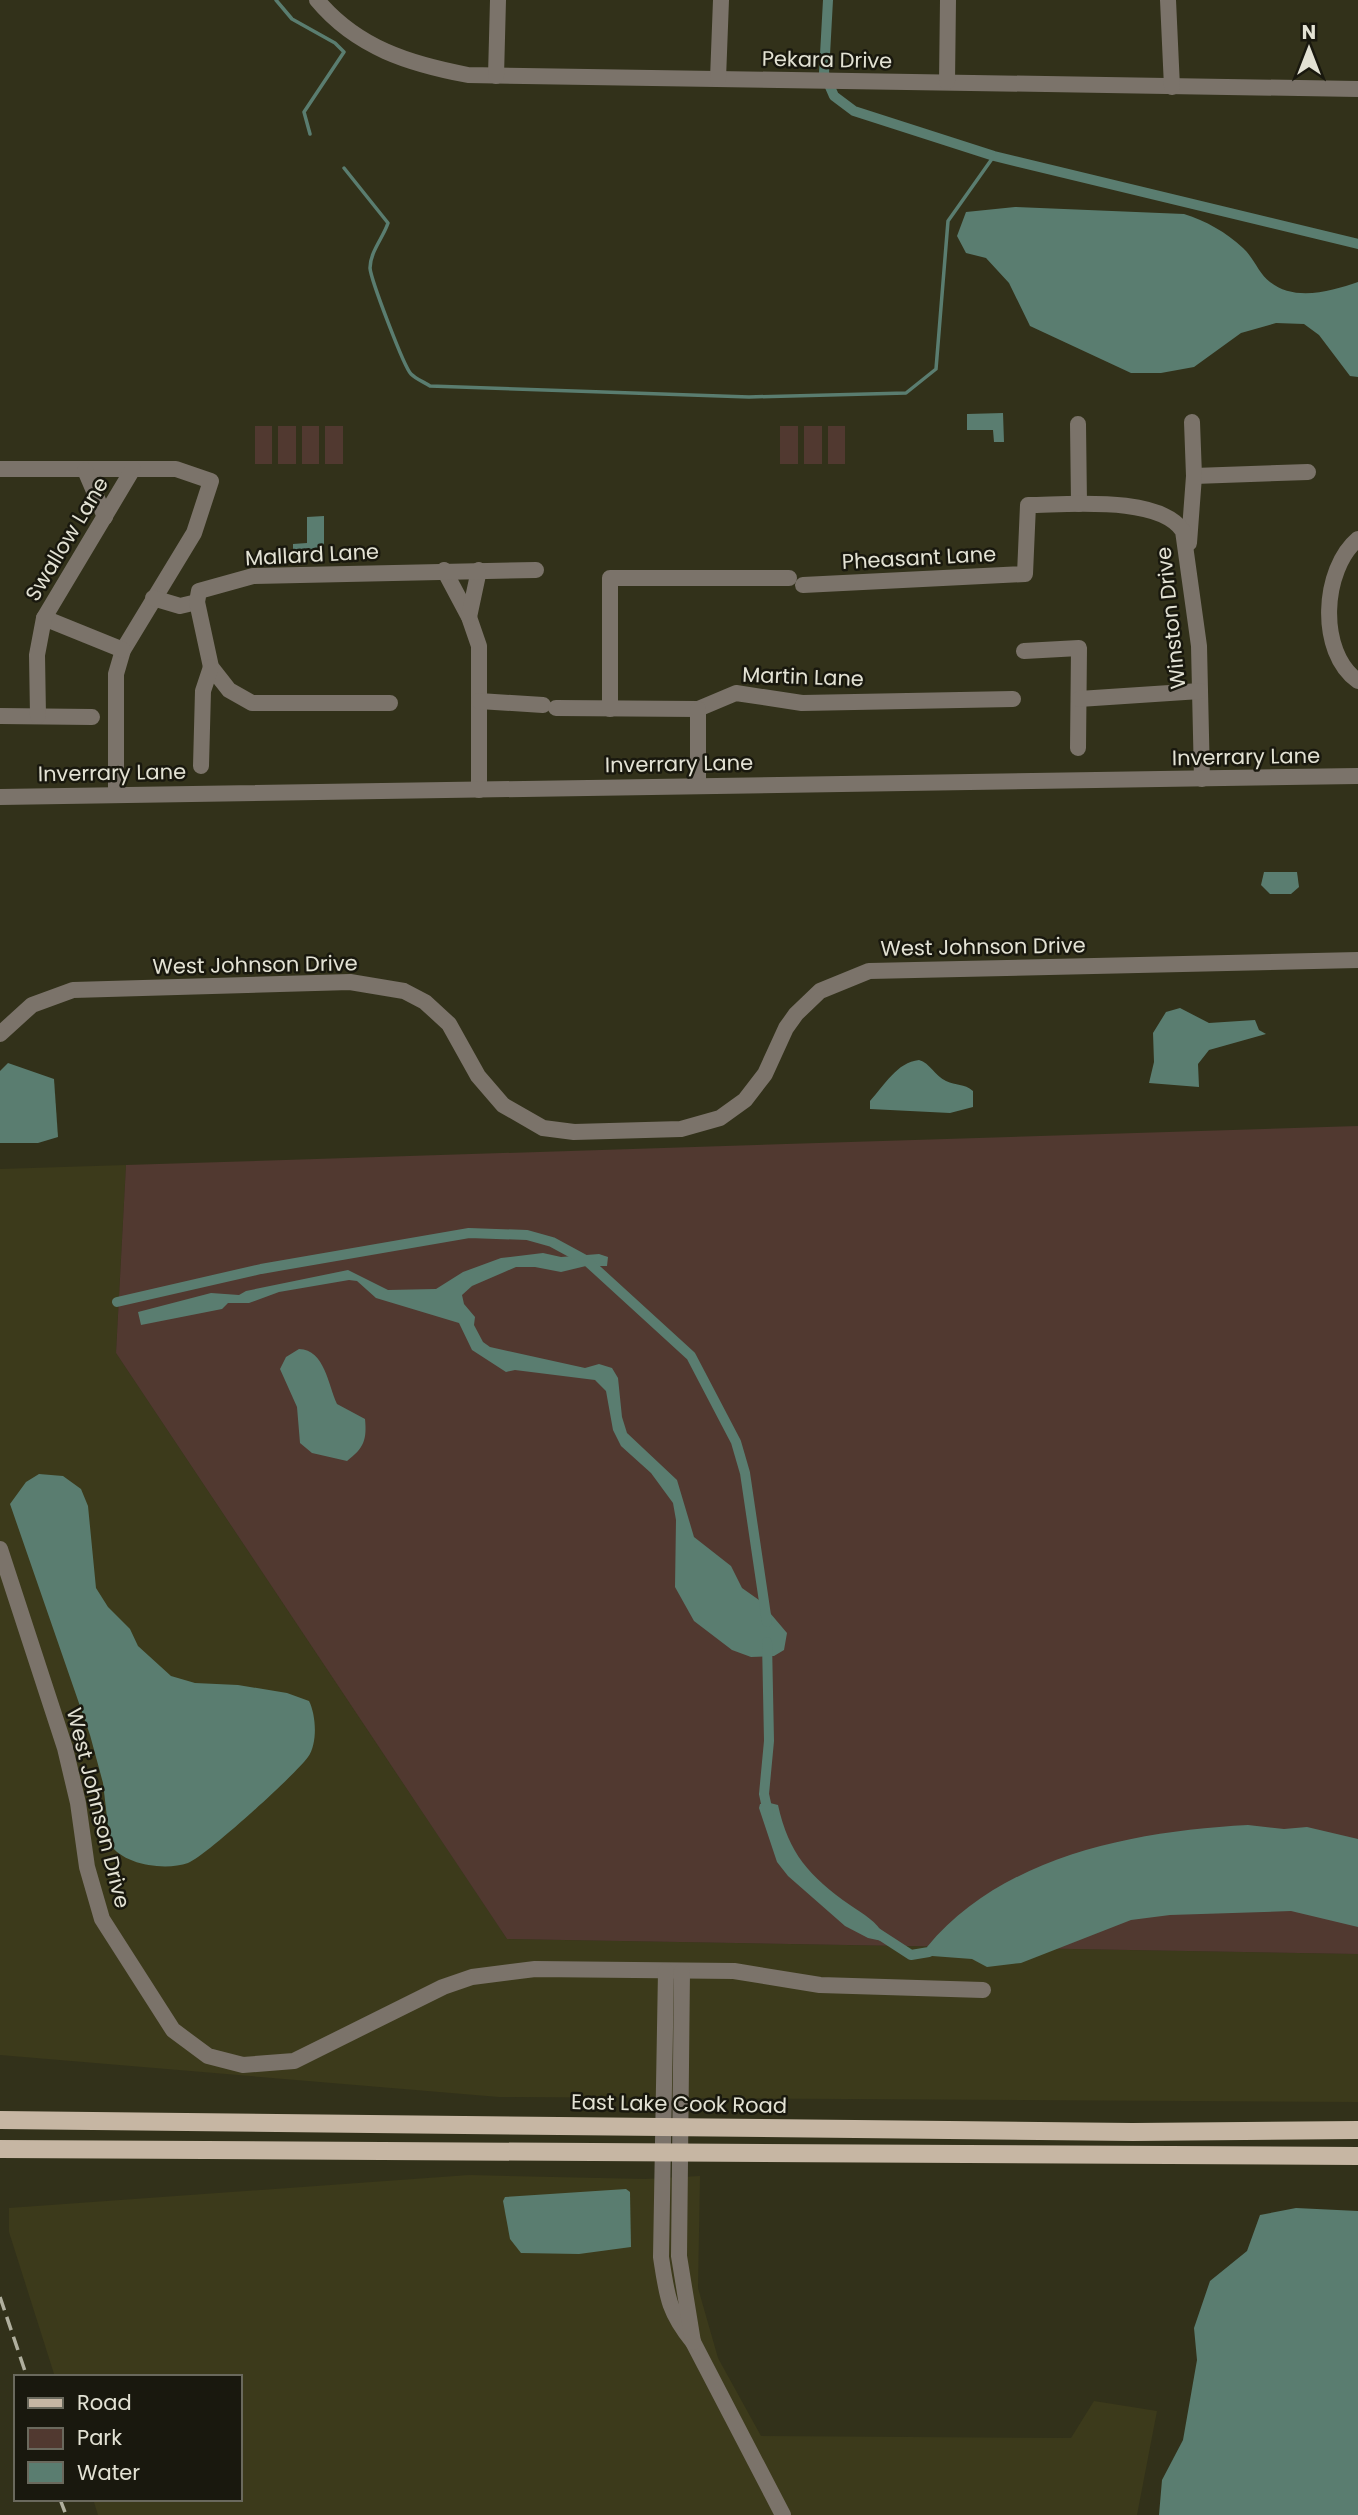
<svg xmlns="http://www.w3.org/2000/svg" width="1358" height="2515" viewBox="0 0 1358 2515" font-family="Poppins,sans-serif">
	<rect width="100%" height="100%" fill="#32311a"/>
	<g fill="#3c3a1b">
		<path d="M126,1165L116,1353L507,1939L1358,1954V2102L499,2097L0,2055V1169Z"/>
		<path d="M469,2175L645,2179L700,2176L698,2288L718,2358L761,2436L1071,2438L1094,2401L1157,2411L1137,2515H98L93,2499H240V2377H55L9,2232V2208Z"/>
	</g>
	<g fill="#513930">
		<rect x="255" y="426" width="17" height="38"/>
		<rect x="278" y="426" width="18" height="38"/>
		<rect x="302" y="426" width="17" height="38"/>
		<rect x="325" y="426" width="18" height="38"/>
		<rect x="780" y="426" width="18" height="38"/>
		<rect x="804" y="426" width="18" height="38"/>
		<rect x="828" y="426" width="17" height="38"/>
		<path d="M1358,1126V1954L507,1939L116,1353L126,1165Z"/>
	</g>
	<g fill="#5a7d70">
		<path d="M1015,207L1184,214C1206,221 1226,232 1243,248C1254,258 1259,274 1270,282C1295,302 1332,291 1358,282V377L1350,376L1319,335L1304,324L1276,323L1241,333L1194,367L1161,373H1131L1030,326L1009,283L986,258L966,253L957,236L966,212Z"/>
		<path d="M1003,413L1004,442H994L993,430H967V414Z"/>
		<path d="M324,516V554H293V544L307,543V517Z"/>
		<path d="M1264,872H1297L1299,887L1291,894H1270L1261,885Z"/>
		<path d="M1180,1008L1209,1023L1255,1020L1259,1030L1266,1034L1209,1050L1198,1064L1199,1087L1149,1083L1154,1062L1153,1033L1166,1012Z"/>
		<path d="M919,1060C930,1063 935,1076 946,1081C956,1086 964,1083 973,1091V1107L950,1113L870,1109V1101C884,1086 897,1062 919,1060Z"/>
		<path d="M8,1063L54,1079L58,1137L38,1143H0V1071Z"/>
		<path d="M543,1253L561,1257L599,1254L608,1257L607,1266H586L561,1272L535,1267H516L472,1286L462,1295L464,1304L475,1317L474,1325L483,1342L490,1347L585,1368L599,1364L612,1368L618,1378L622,1417L627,1433L677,1480L694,1537L731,1566L742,1588L759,1600L787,1633L784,1650L774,1656L751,1657L732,1650L694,1621L675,1587L676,1520L673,1503L651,1473L621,1446L613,1430L606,1391L595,1380L515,1370L506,1372L472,1350L459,1323L376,1298L357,1281L349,1280L279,1292L249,1303H228L222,1309L141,1325L138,1312L211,1293L239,1295L246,1291L348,1270L388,1290L436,1289L463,1272L501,1258Z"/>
		<path d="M299,1349C325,1350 328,1385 337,1404L365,1419C367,1440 364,1448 347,1461L312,1453L300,1443L297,1407L280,1369L286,1357Z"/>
		<path d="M39,1474L63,1476L81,1489L88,1506L96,1588L108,1607L130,1629L138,1646L171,1676L195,1683L238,1685L287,1693L309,1701C316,1715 318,1743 308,1757C296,1774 206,1856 188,1863C165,1871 123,1865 110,1844L103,1783L90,1735L10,1504L26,1482Z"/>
		<path d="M770,1803L778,1805C789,1854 809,1876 850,1905C864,1915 876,1920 885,1937L882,1941L868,1938L845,1926L788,1876L777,1862L759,1808L760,1804Z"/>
		<path d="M1248,1825L1284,1829L1307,1827L1358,1839V1927L1291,1911L1170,1915L1131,1920L1021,1963L987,1967L972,1959L932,1956L927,1947C1003,1855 1136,1831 1248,1825Z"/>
		<path d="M626,2189L630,2192L631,2247L579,2254L521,2253L510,2239L503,2201L505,2197Z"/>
		<path d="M1296,2208L1358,2211V2515H1159L1162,2480L1183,2440L1197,2360L1194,2328L1210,2281L1247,2251L1260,2215Z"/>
	</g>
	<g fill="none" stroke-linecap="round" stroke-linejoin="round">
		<g stroke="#5a7d70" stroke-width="3.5">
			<path d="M276,0L292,19L335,43L344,52L304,112L310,134"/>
			<path d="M344,168L388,223C383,238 370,252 370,268C371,280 404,367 411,374C416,379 424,382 430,386L749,397L906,393L936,369L948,221L994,156"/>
		</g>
		<g stroke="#5a7d70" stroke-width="10">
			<path d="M828,0L824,73L834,96L854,111L994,156L1358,244"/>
			<path d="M117,1302L261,1269L469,1233L527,1235L552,1242L587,1261L691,1356L736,1442L745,1473L767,1622"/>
			<path d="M767,1642L769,1741L764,1794L769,1817"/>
			<path d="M874,1931L911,1955L929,1952"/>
		</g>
		<g stroke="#7b736a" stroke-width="16">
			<path d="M317,0C357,48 410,64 468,75L1358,89"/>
			<path d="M1168,0L1172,87"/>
			<path d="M496,76L498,0"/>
			<path d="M718,79L721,0"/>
			<path d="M947,82L948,0"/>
			<path d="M1078,424L1079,504"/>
			<path d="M0,469H176L211,481L194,533L123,650L116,674V793"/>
			<path d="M85,470L105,517"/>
			<path d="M1194,476L1308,472"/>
			<path d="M1358,539C1322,569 1317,652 1358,681"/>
			<path d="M1189,543L1194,476L1192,422"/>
			<path d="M444,570L469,617L479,646V790"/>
			<path d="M803,585L1025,574L1028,505C1067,505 1159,495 1183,531L1199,646L1202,779"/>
			<path d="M153,598L180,606L197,602"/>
			<path d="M469,617L479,570"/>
			<path d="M44,618L123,650"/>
			<path d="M1024,651L1079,648L1078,748"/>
			<path d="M1079,699L1200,691"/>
			<path d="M479,701L543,705"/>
			<path d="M390,703H252L229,690L211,667L197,602L199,591L253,576L536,570"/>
			<path d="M556,708L698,709L736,693L802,703L1013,699"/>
			<path d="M610,709V578H789"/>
			<path d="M698,709V785"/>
			<path d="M0,716L92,717"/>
			<path d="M38,716L37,655L44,618L133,469"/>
			<path d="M201,766L203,691L211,667"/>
			<path d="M0,797L1358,776"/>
			<path d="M0,1034L32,1005L73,990L350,982L404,991L425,1002L449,1024L478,1076L503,1105L543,1128L574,1132L681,1129L720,1118L745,1100L765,1074L786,1028L796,1014L820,991L869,971L1358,960"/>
			<path d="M0,1549L65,1748L78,1803L87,1867L102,1919L173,2030L208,2056L243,2065L294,2061L443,1987L472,1977L535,1969L734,1971L820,1985L983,1990"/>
			<path d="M666,1971L661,2257C667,2296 668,2311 693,2342L783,2515"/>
			<path d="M682,1971L679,2256L693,2342"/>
		</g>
		<g stroke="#c6b6a3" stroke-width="18">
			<path d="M0,2120L1133,2132L1358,2130"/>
			<path d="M0,2149L1358,2156"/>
		</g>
		<g stroke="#b0af9e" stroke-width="3.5" stroke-dasharray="14 7" stroke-linecap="butt">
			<path d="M0,2297L27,2377"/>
			<path d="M60,2499L66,2515"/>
		</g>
	</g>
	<g text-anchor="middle" stroke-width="5" stroke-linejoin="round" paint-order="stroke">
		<g font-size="21" fill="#e3e2d4" stroke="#19180e">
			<text transform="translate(827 60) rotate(1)" y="7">Pekara Drive</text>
			<text transform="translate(67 539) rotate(-59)" y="7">Swallow Lane</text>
			<text transform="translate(312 555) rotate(-3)" y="7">Mallard Lane</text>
			<text transform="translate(919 558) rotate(-3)" y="7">Pheasant Lane</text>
			<text transform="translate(1171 618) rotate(-96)" y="7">Winston Drive</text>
			<text transform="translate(803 677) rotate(2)" y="7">Martin Lane</text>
			<text transform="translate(1246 757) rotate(-1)" y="7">Inverrary Lane</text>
			<text transform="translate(679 764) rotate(-1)" y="7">Inverrary Lane</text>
			<text transform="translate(112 773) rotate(-1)" y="7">Inverrary Lane</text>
			<text transform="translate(983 947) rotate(-1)" y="7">West Johnson Drive</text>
			<text transform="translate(255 965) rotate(-1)" y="7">West Johnson Drive</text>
			<text transform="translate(98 1808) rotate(76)" y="7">West Johnson Drive</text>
			<text transform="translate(679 2104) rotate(1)" y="7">East Lake Cook Road</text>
		</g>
	</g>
	<rect x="14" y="2375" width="228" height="126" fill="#19180e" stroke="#6a695d" stroke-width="2"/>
	<rect x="28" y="2398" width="35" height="10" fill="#c6b6a3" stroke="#6a695d" stroke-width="2"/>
	<text x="77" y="2410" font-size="21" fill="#e3e2d4">Road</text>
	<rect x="28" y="2428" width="35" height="21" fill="#513930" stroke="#6a695d" stroke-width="2"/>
	<text x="77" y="2445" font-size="21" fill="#e3e2d4">Park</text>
	<rect x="28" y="2462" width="35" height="21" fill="#5a7d70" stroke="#6a695d" stroke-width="2"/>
	<text x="77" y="2480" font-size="21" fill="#e3e2d4">Water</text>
	<g transform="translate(1309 49)" stroke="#19180e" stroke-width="5" paint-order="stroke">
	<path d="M0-5L12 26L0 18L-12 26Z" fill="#e3e2d4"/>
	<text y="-10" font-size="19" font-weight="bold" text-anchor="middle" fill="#e3e2d4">N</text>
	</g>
</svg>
